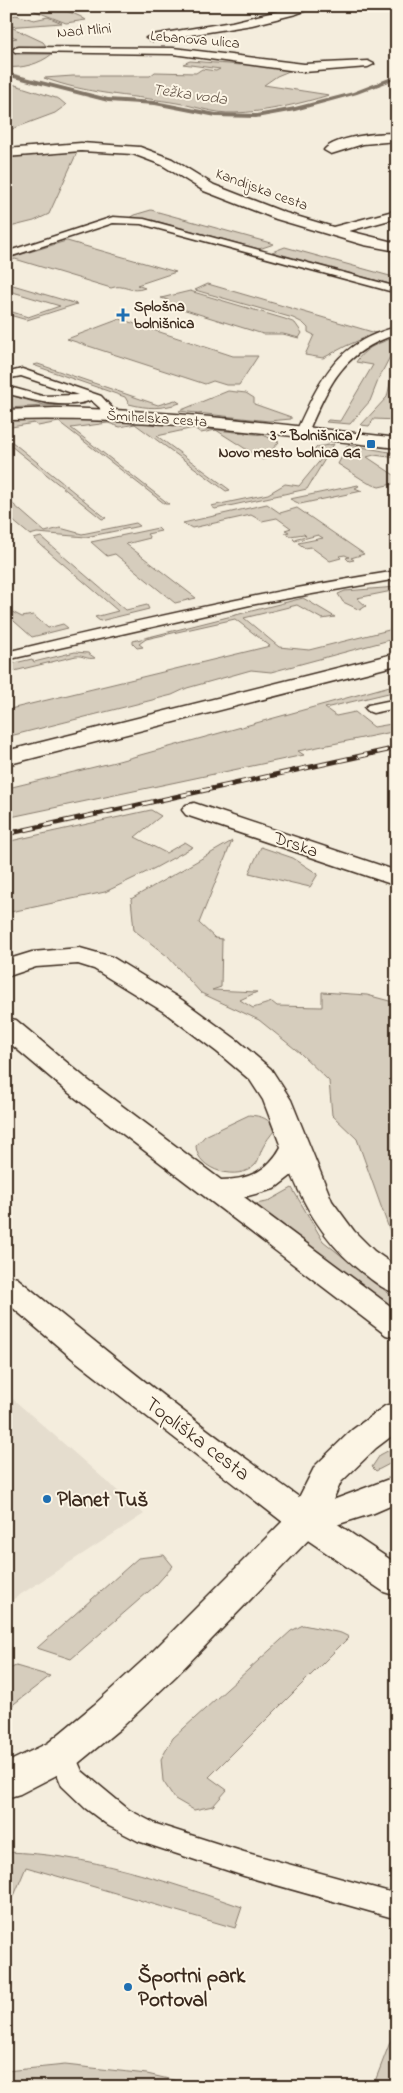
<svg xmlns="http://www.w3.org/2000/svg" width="403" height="2093" viewBox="0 0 403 2093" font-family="'Indie Flower',sans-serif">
	<rect width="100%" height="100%" fill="#f4eddd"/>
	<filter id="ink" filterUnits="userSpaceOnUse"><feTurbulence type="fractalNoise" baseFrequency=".02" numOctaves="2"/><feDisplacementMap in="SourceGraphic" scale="10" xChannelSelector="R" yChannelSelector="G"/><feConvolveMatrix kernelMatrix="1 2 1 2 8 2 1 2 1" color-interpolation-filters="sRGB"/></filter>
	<g filter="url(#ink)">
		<path fill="#e5ddce" d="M6,1393L144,1514L6,1604Z"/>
		<g fill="#d6cdbd" stroke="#887c6e">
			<path d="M32,6C47,6 74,11 86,20L66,23L35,11Z"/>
			<path d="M16,15L34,20L48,17L62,23L6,27V17Z"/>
			<path d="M13,28L43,42L46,46L6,48V40L17,38L6,34V29Z"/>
			<path d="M6,54H52C40,64 21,69 6,67Z"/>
			<path d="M190,61L241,65L247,62L294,69L277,76L264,85L329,95C299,104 266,112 235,113C213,114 193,105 171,102C127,95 87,94 44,78L73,76H150L155,72L196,73L202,69L216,71L220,69L183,64Z"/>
			<path d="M6,82L59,99L66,105L55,113L12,129L6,134Z"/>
			<path d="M79,148L49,214L34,221L6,228V156Z"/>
			<path d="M151,210L274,244L259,249L152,220L129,218L134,215Z"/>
			<path d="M66,241H67L176,272L137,285L145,288C130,294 124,283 111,288L15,259L6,262V259Z"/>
			<path d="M285,247L397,278V286L272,252Z"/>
			<path d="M6,283L77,304L27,320L6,314V310L28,317L60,306L6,290Z"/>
			<path d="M208,284L376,333L346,346L323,358L305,355L314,335L308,332V328L303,323L293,318L195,290Z"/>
			<path d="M190,291L285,319L295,323L302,333L299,338L283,334H263L163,303L168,300L161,298Z"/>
			<path d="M120,319L233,356H258L239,385H226L213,381L205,384L67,339Z"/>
			<path d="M390,339L395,344V347L379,378L370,401L350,424L326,422L328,420L340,421L373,365L356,362C365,348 375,345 390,339Z"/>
			<path d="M38,364L158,405L175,400L180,403C162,409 148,409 129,404L125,397L33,365Z"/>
			<path d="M397,367V420L374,419L369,426L361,425L387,397L392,375Z"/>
			<path d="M228,391L246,393L254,398V404L291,417V419L269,421L179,411Z"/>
			<path d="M6,394L44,405L82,402L85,404L6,408Z"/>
			<path d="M74,419L199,426L198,428L263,435L279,442L263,460L216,430L201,433L194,428L157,436L230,490L226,491L135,424L120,427L108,423L71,428L169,504H165L59,422L38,426L34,423L6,428V421Z"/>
			<path d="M6,437L106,518L102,519L6,442Z"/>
			<path d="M334,444L307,489L215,509L211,506L268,494L285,484L299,486L323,457L310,455L317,447Z"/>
			<path d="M348,445C365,447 380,451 397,453V458L374,455L367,457L397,477V483L379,487L368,483L338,464Z"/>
			<path d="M358,485L359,486L355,488L362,491L300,504L290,499Z"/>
			<path d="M6,498L45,532L60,528L82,534L136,523L140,526L86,537L37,533L30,535L6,515Z"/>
			<path d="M267,504L280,513L297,508L364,554L351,558L354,560L349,561L346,558L349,557L345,555L339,556L341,558L330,561L311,547L305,548L298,543L323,538L318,535L295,541L293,539L306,536L304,534L290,536L285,533L289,532L285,530L291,528L277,518L262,521L251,515L192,528L183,523Z"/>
			<path d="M158,528L161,531L147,534L150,538L126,544L196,598L175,603L115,554L107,556L91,542Z"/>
			<path d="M41,537L126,610L147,605L149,609L100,621L95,617L118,611L34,539Z"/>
			<path d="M397,587V590L357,598L366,606L360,610L343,602L338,594L345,591Z"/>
			<path d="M303,598L335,617L322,619L297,605L244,618L279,647L309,650L397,628V638L271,672L251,670L187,688L172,695L6,737V710L270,646L235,619L146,639L139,644L143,647L137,648L133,644V641Z"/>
			<path d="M6,609L22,617L33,615L48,628L63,624L68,628L32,637L6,614Z"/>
			<path d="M75,652L88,653L95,658C87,660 83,655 76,656L6,673V665L32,659L34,662Z"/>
			<path d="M397,684V691L325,708L336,716L355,712L374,727L397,723V731L298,751L304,755L6,818V789L8,788L115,762Z"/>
			<path d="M151,810L161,816L135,837L166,853L185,842L193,847L155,868L105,892L6,913V842Z"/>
			<path d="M232,841L199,923L215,938L222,939L221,987L212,990L257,992L240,1000L253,1008L272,1002L277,1006L322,1007V992L367,995L397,1003V1251L357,1139L332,1115L329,1081L300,1053L259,1020L201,993L167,956L134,930L131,899Z"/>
			<path d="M261,847L293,858L318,874L310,887L249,873Z"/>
			<path d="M249,1115C261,1116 271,1118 274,1131C270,1136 266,1141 263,1147C260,1152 259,1161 255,1165C239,1182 197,1171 196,1146L205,1136Z"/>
			<path d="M292,1188L323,1241L397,1300V1313L255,1204L267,1202Z"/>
			<path d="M397,1446V1460L376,1471L372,1467L380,1455Z"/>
			<path d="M164,1555L173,1566L155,1586L71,1659L37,1648L138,1558Z"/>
			<path d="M303,1625L341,1633L349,1637L209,1777L227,1790L213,1806L194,1810L175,1799L163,1781L161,1759L173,1738L291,1631Z"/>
			<path d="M16,1666L50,1676L6,1710V1670Z"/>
			<path d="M6,1852C88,1854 166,1881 242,1907L235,1928L26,1867L14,1896L6,1894Z"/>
			<path d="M397,2024V2087H377L374,2084Z"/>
			<path d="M65,2065L147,2074L203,2087H6V2071Z"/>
		</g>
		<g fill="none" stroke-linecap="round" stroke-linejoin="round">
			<path fill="#817466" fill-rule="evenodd" d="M6,72L108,98L155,101L216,113L256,114L295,107L353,92L397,75V79L357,94L295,111L256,118L216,117L155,105L108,102L6,76Z"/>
			<g stroke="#3b2a1e" stroke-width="3">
				<g id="lane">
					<path d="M366,6H397V10L369,8Z"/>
					<path d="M113,217L144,219L397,287V293L141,224L113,223L6,258V252Z"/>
					<path d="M397,327V334C342,352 330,383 308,432L302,436L298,435L296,432C320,380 336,342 397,327Z"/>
					<path d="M22,369L101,396L112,408L111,413L105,417L101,415L100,408L91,400C66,410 31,400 6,393V386L42,396L78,395L21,376L6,379V373Z"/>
					<path d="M397,571V579L250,605L6,660V652C136,621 265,591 397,571Z"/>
					<path d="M397,699V708L373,713L368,711L365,708L368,705Z"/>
					<path d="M62,1743L71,1746L82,1771L129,1810L156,1824L244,1852L397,1894V1919L244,1876L138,1841L109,1826L85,1808L62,1786L49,1754L53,1746Z"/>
				</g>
			</g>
			<g stroke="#3b2a1e" stroke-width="3">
				<g id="street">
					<path d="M299,6H317L296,14L252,25L152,41L146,38L152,35L232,22Z"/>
					<path d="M19,47L173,48L304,64L368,61L374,64L368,67L304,72L173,54L15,52L13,50L15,48Z"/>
					<path d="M397,133V141L363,144L331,154L324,150C336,136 379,133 397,133Z"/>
					<path d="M81,143L140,147L172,159L214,185L286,213L333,227L397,210V218L349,231L397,243V251L364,245L276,219L204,191L162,165L133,154L81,151L6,157V149Z"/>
					<path d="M55,408C170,410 283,424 397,438V448C267,433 138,416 6,420V410Z"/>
					<path d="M194,803L397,871V886L186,815L182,810L186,805Z"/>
					<path d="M80,948L112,957L182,1000L237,1040L271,1069L291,1100L332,1201L354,1231L374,1251L397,1267V1293C385,1290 377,1284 367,1276C332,1250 308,1215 292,1175L274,1189L244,1197L397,1311V1338L386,1335L69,1093L6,1040V1018L16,1020L89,1081L221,1180C248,1180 268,1171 281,1147L263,1100L250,1080L217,1052L164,1012L94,969L78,964L36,967L6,977V960L32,952Z"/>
					<path d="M397,1402V1432L376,1448L341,1482L333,1500L397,1476V1503L374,1513L317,1531L176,1676L122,1727L76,1765L20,1794L6,1798V1763L48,1743L94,1705L150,1654L291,1513L315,1466L352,1430L385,1406Z"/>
				</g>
			</g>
			<g stroke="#3b2a1e" stroke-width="3">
				<g id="secondary">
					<path d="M397,653V665L6,765V751Z"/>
					<path d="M6,1275L17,1278C139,1379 264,1477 397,1564V1596L384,1592L293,1530L73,1359L6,1302Z"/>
				</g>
			</g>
			<use href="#lane" fill="#fcf5e5" fill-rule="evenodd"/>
			<use href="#street" fill="#fcf5e5" fill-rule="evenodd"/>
			<use href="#secondary" fill="#fcf5e5" fill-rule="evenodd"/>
			<g stroke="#3b2a1e" stroke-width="5">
				<path id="rail" d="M6,834L397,748"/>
			</g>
			<use href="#rail" stroke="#fcf5e5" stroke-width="3" stroke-dasharray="10" stroke-linecap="butt"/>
		</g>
	</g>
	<g fill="#1f6fb2" stroke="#fcf5e5" stroke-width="2">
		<path d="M120.5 307.5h5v5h5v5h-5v5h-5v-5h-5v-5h5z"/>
		<rect x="366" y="439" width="10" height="10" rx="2.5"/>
		<circle cx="47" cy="1499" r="5"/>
		<circle cx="128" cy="1987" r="5"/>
	</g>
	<g text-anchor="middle" stroke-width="4" stroke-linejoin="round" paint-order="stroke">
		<g font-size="15" fill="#3b2a1e" stroke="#fcf5e5">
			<text transform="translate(84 30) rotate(-5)" y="5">Nad Mlini</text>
			<text transform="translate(195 39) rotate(5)" y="5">Lebanova ulica</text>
			<text transform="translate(262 189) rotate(20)" y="5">Kandijska cesta</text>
			<text transform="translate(157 418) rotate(4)" y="5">Šmihelska cesta</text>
		</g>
		<g font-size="15" font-weight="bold" fill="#3b2a1e" stroke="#fcf5e5" text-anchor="start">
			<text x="134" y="311">Splošna<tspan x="134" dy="17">bolnišnica</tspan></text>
			<text x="361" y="440" text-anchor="end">3 ~ Bolnišnica /<tspan x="361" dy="17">Novo mesto bolnica GG</tspan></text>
		</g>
		<g font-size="16" font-style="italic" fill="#645548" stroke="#fcf5e5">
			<text transform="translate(190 93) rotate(8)" y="6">Težka voda</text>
		</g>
		<g font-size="18" fill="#3b2a1e" stroke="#fcf5e5">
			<text transform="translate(296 844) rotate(19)" y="6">Drska</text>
		</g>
		<g font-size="21" fill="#3b2a1e" stroke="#fcf5e5">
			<text transform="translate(198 1438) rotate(37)" y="7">Topliška cesta</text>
		</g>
		<g font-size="21" font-weight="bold" fill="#3b2a1e" stroke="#fcf5e5" text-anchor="start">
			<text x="57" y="1506">Planet Tuš</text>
			<text x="138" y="1982">Športni park<tspan x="138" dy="24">Portoval</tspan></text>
		</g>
	</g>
	<rect width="403" height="2093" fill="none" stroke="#fcf5e5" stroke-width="25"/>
	<rect x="12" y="12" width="378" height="2068" fill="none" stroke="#3b2a1e" stroke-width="2" filter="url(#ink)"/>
</svg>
